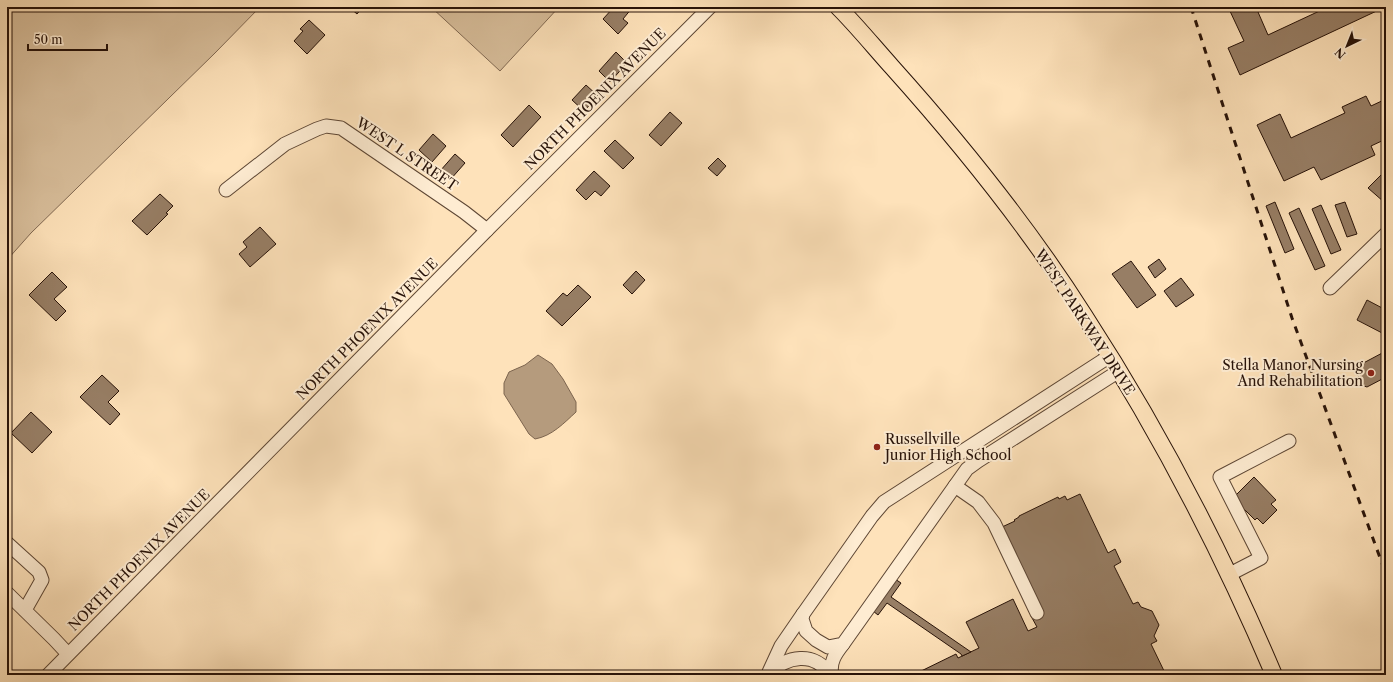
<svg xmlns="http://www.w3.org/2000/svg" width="1393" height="682" viewBox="0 0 1393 682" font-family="'Libre Caslon Text',serif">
	<rect width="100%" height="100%" fill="#fee2ba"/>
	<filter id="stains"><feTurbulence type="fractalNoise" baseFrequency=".005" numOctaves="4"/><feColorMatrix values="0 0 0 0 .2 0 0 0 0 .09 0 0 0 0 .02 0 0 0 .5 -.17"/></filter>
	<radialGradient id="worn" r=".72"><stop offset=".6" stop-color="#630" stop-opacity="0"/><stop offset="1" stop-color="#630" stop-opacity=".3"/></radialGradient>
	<g fill="#d9bf9c" stroke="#806852">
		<path d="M7,7H260L215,53L31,233L7,260Z"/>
		<path d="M431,7H559L500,71Z"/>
	</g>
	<path fill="#b59b7d" stroke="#7c644e" d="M538,355L552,364L563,379L576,402V412C564,423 552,436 535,439L529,434L504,394V383L509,372L525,365Z"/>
	<g fill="#977e65" stroke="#271208">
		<path d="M349,7H363L357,14Z"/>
		<path d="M614,7H631L632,8L623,19L628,23L618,34L603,19Z"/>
		<path d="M1223,7H1264L1265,9L1258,12L1268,35L1328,7L1383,8L1240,75L1228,48L1244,41L1229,9L1225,11Z"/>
		<path d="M309,20L325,35L307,54L294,41L303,31L300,29Z"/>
		<path d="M616,52L627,63L610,82L599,71Z"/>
		<path d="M586,85L598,96L584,111L572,100Z"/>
		<path d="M1366,96L1371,106L1386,99V139L1371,146L1375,155L1321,180L1314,167L1284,181L1257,125L1280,114L1291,138L1345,113L1342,107Z"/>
		<path d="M529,105L541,117L513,147L501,135Z"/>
		<path d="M670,112L682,123L661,146L649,135Z"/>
		<path d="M433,134L446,146L432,162L419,150Z"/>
		<path d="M615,140L634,158L623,169L604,151Z"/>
		<path d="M455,154L465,163L450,180L440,171Z"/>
		<path d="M718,158L726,166L717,176L708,168Z"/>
		<path d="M1386,170V200L1384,202L1368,188Z"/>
		<path d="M594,171L610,186L601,196L595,191L586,200L576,190Z"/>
		<path d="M160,194L173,206L166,213L168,214L147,235L132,221Z"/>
		<path d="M1275,202L1294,249L1285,253L1266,206Z"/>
		<path d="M1345,202L1357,234L1347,237L1335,205Z"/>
		<path d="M1321,205L1341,250L1331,254L1312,209Z"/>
		<path d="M1299,208L1325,266L1315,270L1289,213Z"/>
		<path d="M260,227L276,244L250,267L239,254L247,247L243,242Z"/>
		<path d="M1159,259L1166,269L1155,278L1148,267Z"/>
		<path d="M1131,261L1156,295L1137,308L1112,274Z"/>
		<path d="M636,271L645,280L632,294L623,285Z"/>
		<path d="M52,272L67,287L54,299L66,311L56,321L29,295Z"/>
		<path d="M1181,278L1194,295L1176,307L1164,291Z"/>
		<path d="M578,285L591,297L562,326L546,311L563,293L567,296Z"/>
		<path d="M1367,300L1386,310V335L1357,320Z"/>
		<path d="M1386,351V377L1367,387L1364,386L1354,368Z"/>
		<path d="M102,375L119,391L108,402L120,414L110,425L80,397Z"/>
		<path d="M31,412L52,432L32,453L11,433Z"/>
		<path d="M1254,477L1276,500L1271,504L1277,510L1263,524L1257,518L1255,520L1233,498Z"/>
		<path d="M1080,494L1108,553L1115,549L1121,562L1114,566L1133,604L1138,602L1141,607L1152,611L1159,625L1154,636L1157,641L1151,644L1166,675H913L956,654L958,658L979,648L966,622L1013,599L1028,631L1037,627L1031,616L1002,527L1015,521L1014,520L1019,517V516L1058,497L1059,499L1065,496L1067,500Z"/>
		<path d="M895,579L901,583L891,597L971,652L962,656L961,654L887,603L878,615L873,611Z"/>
	</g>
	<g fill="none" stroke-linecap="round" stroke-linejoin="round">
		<g stroke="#5d4634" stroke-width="15">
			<g id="minor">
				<path d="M226,190L285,144L317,129L326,126L341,128L464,212L487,230"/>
				<path d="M1330,288L1386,234"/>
				<path d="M1110,356L884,502L872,516L803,614L802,619L806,631L816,640L828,647L843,644L967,469L978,461L1119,371"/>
				<path d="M955,486L978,502L994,523L1037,613"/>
				<path d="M7,543L39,572L42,580L25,610"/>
				<path d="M1228,575L1261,558L1220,477L1289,441"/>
				<path d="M7,593L54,639L68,654"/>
				<path d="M769,672L781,646L803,614"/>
				<path d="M48,675L487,230L710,7"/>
				<path d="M769,675C786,655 815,651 830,675"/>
				<path d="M832,675C829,662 836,653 843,644"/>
			</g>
		</g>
		<g stroke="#271208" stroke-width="18">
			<path id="major" d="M838,7C857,26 874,47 892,67C962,145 1028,227 1084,315C1158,429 1221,550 1274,675"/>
		</g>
		<use href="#minor" stroke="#feecd2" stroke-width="13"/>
		<use href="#major" stroke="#fee2ba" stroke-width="16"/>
		<path stroke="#271208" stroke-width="3" stroke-dasharray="7 7" stroke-linecap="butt" d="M1191,7L1292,318L1386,574"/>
	</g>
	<g fill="#8f2418" stroke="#feecd2" stroke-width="1.5">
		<circle cx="1371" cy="373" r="4"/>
		<circle cx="877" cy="447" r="4"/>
	</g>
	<g text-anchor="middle" stroke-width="4" stroke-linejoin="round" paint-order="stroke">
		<g font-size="14" fill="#271208" stroke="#feecd2">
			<text transform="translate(595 99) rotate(-45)" y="5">NORTH PHOENIX AVENUE</text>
			<text transform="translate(407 154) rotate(34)" y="5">WEST L STREET</text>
			<text transform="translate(1085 322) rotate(57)" y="5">WEST PARKWAY DRIVE</text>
			<text transform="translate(367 329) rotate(-45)" y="5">NORTH PHOENIX AVENUE</text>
			<text transform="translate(139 560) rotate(-45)" y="5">NORTH PHOENIX AVENUE</text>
		</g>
		<g font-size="14" fill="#271208" stroke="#feecd2" text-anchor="end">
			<text x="1363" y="370">Stella Manor Nursing<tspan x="1363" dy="16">And Rehabilitation</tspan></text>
			<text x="885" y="444" text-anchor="start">Russellville<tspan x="885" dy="16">Junior High School</tspan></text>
		</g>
	</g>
	<rect width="1393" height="682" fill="none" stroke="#fee2ba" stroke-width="24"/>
	<rect x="8" y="8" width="1377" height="666" fill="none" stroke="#271208" stroke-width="2"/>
	<rect x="12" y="12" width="1369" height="658" fill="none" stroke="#271208"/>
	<g transform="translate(1347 46) rotate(223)" stroke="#feecd2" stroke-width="3" paint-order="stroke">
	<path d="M0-3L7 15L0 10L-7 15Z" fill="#271208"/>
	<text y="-6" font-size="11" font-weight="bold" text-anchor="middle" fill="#271208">N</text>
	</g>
	<path d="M28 44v6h79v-6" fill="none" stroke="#271208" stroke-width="2"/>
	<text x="34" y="44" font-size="12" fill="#271208" stroke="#feecd2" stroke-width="3" paint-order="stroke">50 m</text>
	<rect width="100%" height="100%" filter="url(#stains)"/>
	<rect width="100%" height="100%" fill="url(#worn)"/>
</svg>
